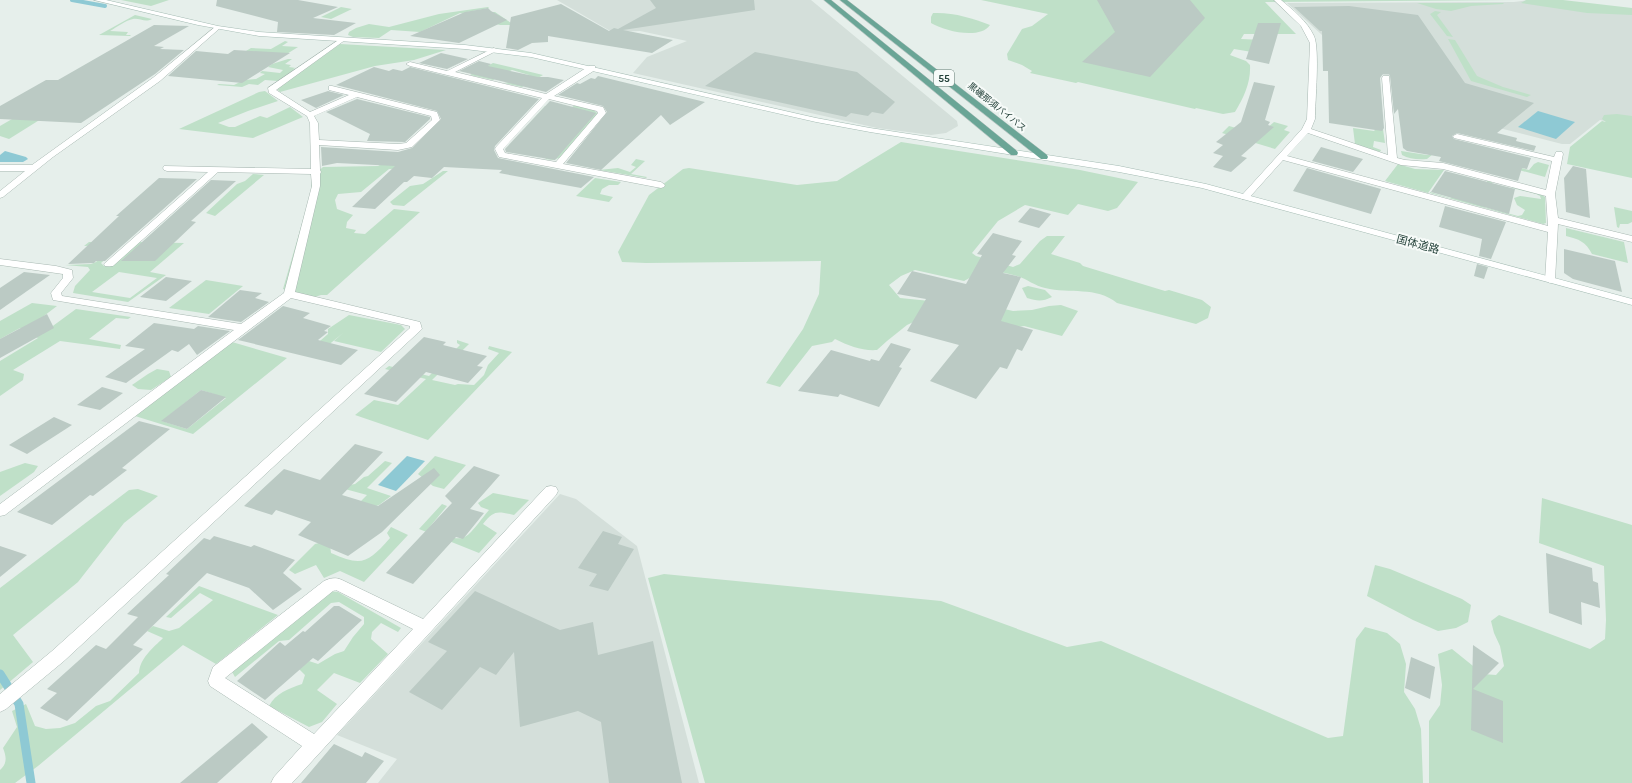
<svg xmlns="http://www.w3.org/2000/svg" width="1632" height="783" viewBox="0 0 1632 783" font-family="Karla,'Noto Sans JP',sans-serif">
	<rect width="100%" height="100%" fill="#e6efeb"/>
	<g fill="#d4dfda">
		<path d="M557,0H811L957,121L958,126L946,133L931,135L877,128L633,73L647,57L687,41L640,31L612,32Z"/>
		<path d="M1530,0L1632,9V127L1600,120L1570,144H1562L1424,109L1420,81L1326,65L1322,35L1287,3L1514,2Z"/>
		<path d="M560,494L576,499L637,546L699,783H378L397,759L337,735Z"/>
	</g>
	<g fill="#bfe0c8" fill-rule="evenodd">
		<path d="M121,0H169L151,6Z"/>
		<path d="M981,0H1514L1265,2L1296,34H1244L1241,39L1264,40V54L1234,49L1230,55L1246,61L1250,65C1251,82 1244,97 1235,112L1223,114L1196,108L1195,109L1078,82L1076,83L1030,73L1032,71L1022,65L1008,60L1007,54L1022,29L1032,26L1048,14Z"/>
		<path d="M1526,0H1563L1632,8V15L1587,13L1521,3Z"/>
		<path d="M1417,3H1504L1503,4L1471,6L1451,11L1436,9Z"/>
		<path d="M341,7L352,9L331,19L321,17Z"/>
		<path d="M488,7L489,8L467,12H495L511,23L510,25H500L485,21L482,18L460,13L420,32L391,30L379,38L353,37L348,35L349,32L356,28L369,24L389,27L439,14Z"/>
		<path d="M1435,11L1441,12L1437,15L1453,37L1447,36L1430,14Z"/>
		<path d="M933,13C952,12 973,18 990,25C980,40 944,31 931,23V17Z"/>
		<path d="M135,15L152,19C145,23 140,18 133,19C126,20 117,27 110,31L128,32L126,35H131L130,36L99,35Z"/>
		<path d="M1448,39L1455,40L1477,76L1503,87L1531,95L1527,97L1471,81Z"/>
		<path d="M285,41L288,42L282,46L298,47L282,57L241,54L251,48L271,49Z"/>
		<path d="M340,44L446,50L414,60L375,66L280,92L277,89Z"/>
		<path d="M288,59H292L285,64L291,65L289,67L296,68L293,69L295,70L278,81L265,80L258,85L249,84L242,87L217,85L219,84L234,85L244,80L256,79L265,74L260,73L262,71L280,73L283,70L268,67L272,64Z"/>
		<path d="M493,63L543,75L522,87L504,83L531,77L529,75L512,70L493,80L470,75Z"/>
		<path d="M76,82L97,84L9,139L0,136V126Z"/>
		<path d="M265,91L278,101L248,111L218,123L229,127H235L260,116L267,118L290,107L303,117L253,138L179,129L259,92Z"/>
		<path d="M575,105L594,110L598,114L561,157L553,160L545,159L578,132L526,127L545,106L567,111Z"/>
		<path d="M1617,114L1632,116V178L1567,164L1570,147L1602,121L1606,122L1602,119L1604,115Z"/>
		<path d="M1274,122L1288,126L1284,130L1290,132L1275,149L1222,133L1229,126L1247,131H1264Z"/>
		<path d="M1382,122L1385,143L1374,141L1373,147L1381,150L1380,152L1355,144L1353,128L1374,131Z"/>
		<path d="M901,142L1080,170L1138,182L1117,208L1108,211L1078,204L1068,215L1025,205L998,221L972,253L976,256L1013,267L1020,264L1040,241L1047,236H1065L1051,254L1080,263L1083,266L1165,291L1169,290L1202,300L1211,307L1208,318L1196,324L1117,303C1096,286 1070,294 1045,288C1035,286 1027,279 1017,276C1007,273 996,271 986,269L964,281L915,270L901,276L889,285L900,298L1000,308L1013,311L1032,310L1049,306L1061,305L1078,311L1062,336L1024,326L1014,328L922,318L907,325L887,341L877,350C862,351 849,346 835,339L832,342L812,346L780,387L766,383L803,329L819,294L821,261L646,263L622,262L618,252L649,195L683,169L689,168L797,185L837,181Z"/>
		<path d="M1401,151L1427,155L1433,154L1427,159C1418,160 1409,159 1402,155Z"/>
		<path d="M391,159L400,169H389L361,192L338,194L335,200L337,209L353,215L347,222L346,228L356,230L354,233L365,234L394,209L420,212L327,295H321L315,297L283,289L311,192L312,177L323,167L378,166Z"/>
		<path d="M636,159L645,161L631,174L647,177L646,178L599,170L618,168L630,172L636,167L631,165Z"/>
		<path d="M1538,162L1549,165L1545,177L1493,163H1503L1529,170L1534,164Z"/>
		<path d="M1398,164L1415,169L1444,170L1428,193L1385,181Z"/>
		<path d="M443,171H448L404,206L393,205L390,202L410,186L423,184Z"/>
		<path d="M253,174L264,175L215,216L206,213L237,184L245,181Z"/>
		<path d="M595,178L621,182L618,185H609L602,189L600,194L613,197L609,202L576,196Z"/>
		<path d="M1487,181L1492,182L1484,207L1518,216L1522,215L1525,210L1517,205L1514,198L1520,196L1541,199L1540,196L1536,194L1512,188V186L1542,195L1545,197L1546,223L1543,224L1430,193V192L1450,198L1487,183Z"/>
		<path d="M1614,207L1632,211V222L1628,224H1620L1619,228L1617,227Z"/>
		<path d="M1566,228L1624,242L1628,263L1592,254C1586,242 1579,239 1566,236Z"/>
		<path d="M89,242H125L101,263L104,266L110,267L138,242L184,243L150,272L166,275L128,302L73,293L75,286L90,270L88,267L65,265L91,264L96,262L111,247L109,245L84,246ZM119,272L157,278L130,298L92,292Z"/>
		<path d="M206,280L243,286L209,314L169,308Z"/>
		<path d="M1028,286L1045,290L1052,297C1042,302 1037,301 1027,298L1022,288Z"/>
		<path d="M32,303L57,306L28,328L46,331L76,309L131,317L128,319L116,318L89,339L121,345L120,349L60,341L13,370L24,374L23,380L0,396V361L38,338L24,332L27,328H20L0,339V321Z"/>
		<path d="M349,315L401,325L405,329L381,352L334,341L343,333L315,356L306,353L328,334V329Z"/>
		<path d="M457,340L469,344L432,380L455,385L458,384L474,385L484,375L488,365L499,353L488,349L489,346L512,352L428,440L355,415L374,400L398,405L426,379L385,369L389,366L429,376L460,345L457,343Z"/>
		<path d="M232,342L287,358L193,434L135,416ZM201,390L226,398L187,429L162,421Z"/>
		<path d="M157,369L169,371L171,377L151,390L138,389L132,385L148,374Z"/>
		<path d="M435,456L466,465L444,489L433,486L418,474Z"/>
		<path d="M385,461L392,463L367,488L391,496L379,505L358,513L330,545L331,553C362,567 368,563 390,538L387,533L391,527L408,535L364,582L340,571L324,578L316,565L295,574L289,570L315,544L319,543L367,495L345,489V486L355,484L364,477L368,476Z"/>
		<path d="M25,463L38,466L34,472L0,496V472Z"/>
		<path d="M138,489L158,496L124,523L78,582L13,635L33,662L0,690V588L129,490Z"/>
		<path d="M493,493L529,500L514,515C497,511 494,510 483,524L497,533L479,553L419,529L442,504L447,506L428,529C468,544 462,543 489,510L481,507L478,503Z"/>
		<path d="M1542,498L1632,525V783H1429V721L1440,705L1442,685L1438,654L1452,649L1483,674L1496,675L1504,666L1500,646L1494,633L1491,621L1499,615L1590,649L1605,639L1606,620L1604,566L1539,543Z"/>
		<path d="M1375,565L1390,569L1462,599L1471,605L1468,622L1456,628L1438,631L1413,620L1367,596Z"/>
		<path d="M664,574L941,601L1067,647L1101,641L1328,738L1343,736L1356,639L1365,627L1387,633L1400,644L1406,664L1404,692L1415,709L1421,729L1423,783H705L648,578Z"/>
		<path d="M199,586L278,615L216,664L183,645L38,766L15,783H0V770C8,763 6,756 3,748L17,727L12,711L26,704L35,726L46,729L60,728L75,723L96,706L110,701L139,673C140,658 153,648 163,638L147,631L153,626L169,631L179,628L213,600L200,593L171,618L166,617Z"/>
		<path d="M329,591L338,592L401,628L398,632L381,623L372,632L371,639L388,654L360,683L334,673L317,690L337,704L322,722L309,727L269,706C276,693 288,689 302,684L305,675L299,669L309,661L318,664L335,654L344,651L353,637L364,624V617L339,602L331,603L289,640L279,641L235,677L231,670Z"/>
	</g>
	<g fill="#8ec9d4">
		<path d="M1538,111L1575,122L1556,139L1518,127Z"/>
		<path d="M5,151L26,157L28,159L23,162H0V155Z"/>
		<path d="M407,456L425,461L396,491L378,485Z"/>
	</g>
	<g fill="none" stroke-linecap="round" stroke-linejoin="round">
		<path stroke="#8ec9d4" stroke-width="4" d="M72,0L105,6"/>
		<path stroke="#8ec9d4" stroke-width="9" d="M0,674L19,704L31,783"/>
	</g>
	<g fill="#bbcac4">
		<path d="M217,0H298L338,7L313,18L356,23L334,35L277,32L278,22L216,6Z"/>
		<path d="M650,0H754L755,10L623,30L673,40L652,53L548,36V42L532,43L518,50L506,48L511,17L561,4L609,31L614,28L618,29L656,8Z"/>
		<path d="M1097,0H1190L1205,18L1150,77L1082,62L1115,32Z"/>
		<path d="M1349,6L1418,15L1465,83L1534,103L1497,133L1517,138L1516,141L1536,146L1534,151L1457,133L1452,136L1454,139L1531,158L1527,169L1522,168L1518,181L1439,161L1441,157L1407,151L1403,148L1398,109L1394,114L1390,76L1389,74H1383L1380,78L1384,128L1382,131L1329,123L1328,71H1323L1322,31H1320L1294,7Z"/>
		<path d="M488,8L491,11L507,20L459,43L410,36L465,12Z"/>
		<path d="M1258,23H1281L1269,64L1246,59Z"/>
		<path d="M154,25L189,26L154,46L164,47L160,49L184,50L155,74L81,123L0,119V106L46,80H58Z"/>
		<path d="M234,50L290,53L242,83L168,76L196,51L228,54Z"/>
		<path d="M755,52L857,72L895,102L883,114L872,112L868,116L851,113L846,117L705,86Z"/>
		<path d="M441,53L468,59L447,69L419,63Z"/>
		<path d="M479,61L491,64L488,66L538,77H548L564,80L546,92L459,71Z"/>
		<path d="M374,67L389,71L393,69L402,71L410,67L539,99L495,146L494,150L498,158L594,177L581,188L499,173L502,170L444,167L432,178L414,176L407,182H404L375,209L352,207L395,166L337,163L322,166L321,147L398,152L412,148L441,119L437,111L336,85Z"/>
		<path d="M598,76L705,102L670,125L661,115L601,170L566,163L607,112L603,106L558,95L577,83L580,84L591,78L595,79Z"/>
		<path d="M1254,82L1275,86L1265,120L1270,122L1268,125L1274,127L1241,156L1247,158L1231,172L1213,167L1223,156L1213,153L1223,145L1216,142L1241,122Z"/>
		<path d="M328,91L344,95L316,108L301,100Z"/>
		<path d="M357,99L430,117V119L405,142L367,141L370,134L326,112Z"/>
		<path d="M550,101L596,113L555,160L506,152L505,149Z"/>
		<path d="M1321,147L1363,159L1353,172L1312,161Z"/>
		<path d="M1573,166L1586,169L1590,218L1566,212L1564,178Z"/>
		<path d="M1307,168L1381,189L1371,214L1293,191Z"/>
		<path d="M1445,171L1515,189L1509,214L1431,192Z"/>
		<path d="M159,178L197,179L105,261H96L94,263L68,264L119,216H116Z"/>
		<path d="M211,180L236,181L191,221L196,222L155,261H121Z"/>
		<path d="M1445,206L1506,222L1491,259L1479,256L1482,239L1439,227Z"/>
		<path d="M1030,208L1051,214L1039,228L1018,222Z"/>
		<path d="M993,233L1022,241L1012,255L1016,256L1003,273L1021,277L1001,321L1033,330L1022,351L1017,349L1007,369L1000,367L976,399L930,381L959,345L907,331L926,299L897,294L912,271L966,284L982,255L977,254Z"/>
		<path d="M1564,249L1615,261L1622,292L1573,279L1564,273Z"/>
		<path d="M1477,264L1488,267L1484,279L1474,276Z"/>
		<path d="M24,272L50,275L0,310V288Z"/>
		<path d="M166,277L192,281L166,301L140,297Z"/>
		<path d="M240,290L262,293L255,298L269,302L241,322L208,317Z"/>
		<path d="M283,306L310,313L303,318L331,326L324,331L328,332L318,340L358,350L341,365L238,340Z"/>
		<path d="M47,314L54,328L0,358V339Z"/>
		<path d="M154,323L194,329L198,326L230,331L197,355L189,344L178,352L172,350L126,383L105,377L145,349L125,346Z"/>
		<path d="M424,337L446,342L443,345L487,356L477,366L483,367L468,383L426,372L396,402L364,394Z"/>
		<path d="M891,343L911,349L899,367L902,368L879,407L840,394L838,397L798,391L831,350L870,361L871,359L879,361Z"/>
		<path d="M102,387L123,393L100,410L77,405Z"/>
		<path d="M201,390L226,397L187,429L161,421Z"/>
		<path d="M54,417L72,425L27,454L9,445Z"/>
		<path d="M139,421L170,429L122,468L127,470L93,496L90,495L52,525L17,512Z"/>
		<path d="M355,444L383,452L342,495L378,506L434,468L440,475L382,532L348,556L298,535L311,522L276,510L272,515L244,506L284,469L320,480Z"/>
		<path d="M474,466L500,475L470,509L484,513L463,539L456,537L413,584L386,573L452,503L445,496Z"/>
		<path d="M603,531L622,537L618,544L634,549L608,591L589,586L597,574L578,568Z"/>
		<path d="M214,536L251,547L254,545L295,560L283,573L302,589L273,610L249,588L207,573L133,645L143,649L67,721L40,708L57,693L47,689L96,645L106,649L138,617L127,614L169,575L166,574L204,538L210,540Z"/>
		<path d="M0,546L27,555L0,577Z"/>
		<path d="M1546,553L1592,568L1593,581L1598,583L1600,608L1581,602L1582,625L1549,613Z"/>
		<path d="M475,591L560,630L593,622L598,655L653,641L682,783H609L601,722L578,711L520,727L514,652L496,675L480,667L442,710L409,692L447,651L428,642Z"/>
		<path d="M334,606H339L362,620L318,661L313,658L265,700L237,681L280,642L285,646L303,631L305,632Z"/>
		<path d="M1473,645L1499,663L1473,689L1503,701V743L1471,730Z"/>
		<path d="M1411,657L1435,667L1430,699L1405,688Z"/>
		<path d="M252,723L268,737L217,783H180Z"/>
		<path d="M334,744L362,757L365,752L384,761L366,783H301Z"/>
	</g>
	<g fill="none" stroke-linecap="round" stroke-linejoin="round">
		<g stroke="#a8b8b2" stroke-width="1">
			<g id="street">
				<path d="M1274,0H1281C1293,10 1307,21 1314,36C1320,49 1315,102 1315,119L1311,129L1388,155L1382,78L1383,76H1389L1397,158L1405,160L1443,163L1546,190L1552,161L1454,138L1453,136L1457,134L1554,157L1556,152H1562L1563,154L1555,194L1558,218L1632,236V242L1558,224L1555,280L1550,283L1545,280L1548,232L1283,160L1248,199H1242L1240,197L1242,195L1302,129L1307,119L1310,43L1301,26ZM1308,133L1401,165L1443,169L1546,196L1548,226L1287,156Z"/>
				<path d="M215,27L220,28L160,81L53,157L3,197L0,198V191L25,171H0V165H32L154,77Z"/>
				<path d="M340,39L345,40L276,90L310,112L349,95L329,90V86H332L437,112L440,120L412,147L398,150L319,145L320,170L321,172L320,174V186L295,292L420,322L422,329L64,661L6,709L0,712V694L52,651L410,328V326L291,298L5,515L0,516V504L234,330L53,300L51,293L63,278V274L0,265V259L56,266L72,270L73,278L61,293L62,296L241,324L284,293L312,186L311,174L218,172L113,266H105L104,264L208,172L167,171L164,170L163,168L164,166L311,169L310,123L307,116L269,93L268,88ZM357,97L431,116L432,120L406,143L398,144L319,140L318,123L314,116Z"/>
				<path d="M494,48L496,49V51L455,72L546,94L589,66H595V70L554,96L603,107L606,113L563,164L661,182L665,185L664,187L661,188L499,157L495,149L496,147L542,98L410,66L406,64L410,62L447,71ZM549,99L597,111L598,113L556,162L505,153L503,149Z"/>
				<path d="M551,486L556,487L558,491L556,495L292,783H271L274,777L302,746L210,686L208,681L213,667L324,581C330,578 336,577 342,580L423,619L546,487ZM336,590L413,629L314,734L225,678L333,591Z"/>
			</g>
		</g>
		<g stroke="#a4bbb3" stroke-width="1">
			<path id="secondary" d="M94,0H106L218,26L259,32L465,45L531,53L816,118L870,128L1119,166L1206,184L1632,299V305L1202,188L1119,172L870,132L816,122L531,57L465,49L259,36L198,25Z"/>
		</g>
		<g stroke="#c2cac8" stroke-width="1">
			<g id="primary">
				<path d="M824,0H831L1017,151L1018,153L1017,155H1011Z"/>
				<path d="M840,0H847L1047,155L1048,157L1047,159H1041Z"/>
			</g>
		</g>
		<use href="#street" fill="#fff" fill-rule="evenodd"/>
		<use href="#secondary" fill="#fff" fill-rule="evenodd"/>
		<use href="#primary" fill="#6aa596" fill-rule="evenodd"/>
	</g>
	<g text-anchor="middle" stroke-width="4" stroke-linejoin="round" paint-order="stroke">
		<g font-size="9" fill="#24423a" stroke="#f7fbf9">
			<text transform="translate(997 107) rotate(39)" y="3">黒磯那須バイパス</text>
		</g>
		<rect fill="#f7fbf9" stroke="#637a73" stroke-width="1" x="934" y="70" width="20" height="16" rx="3"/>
		<g font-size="10" font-weight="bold" fill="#24423a">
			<text x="944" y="82">55</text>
		</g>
		<g font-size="11" fill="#24423a" stroke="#f7fbf9">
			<text transform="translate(1418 244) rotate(15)" y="4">国体道路</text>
		</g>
	</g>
</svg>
